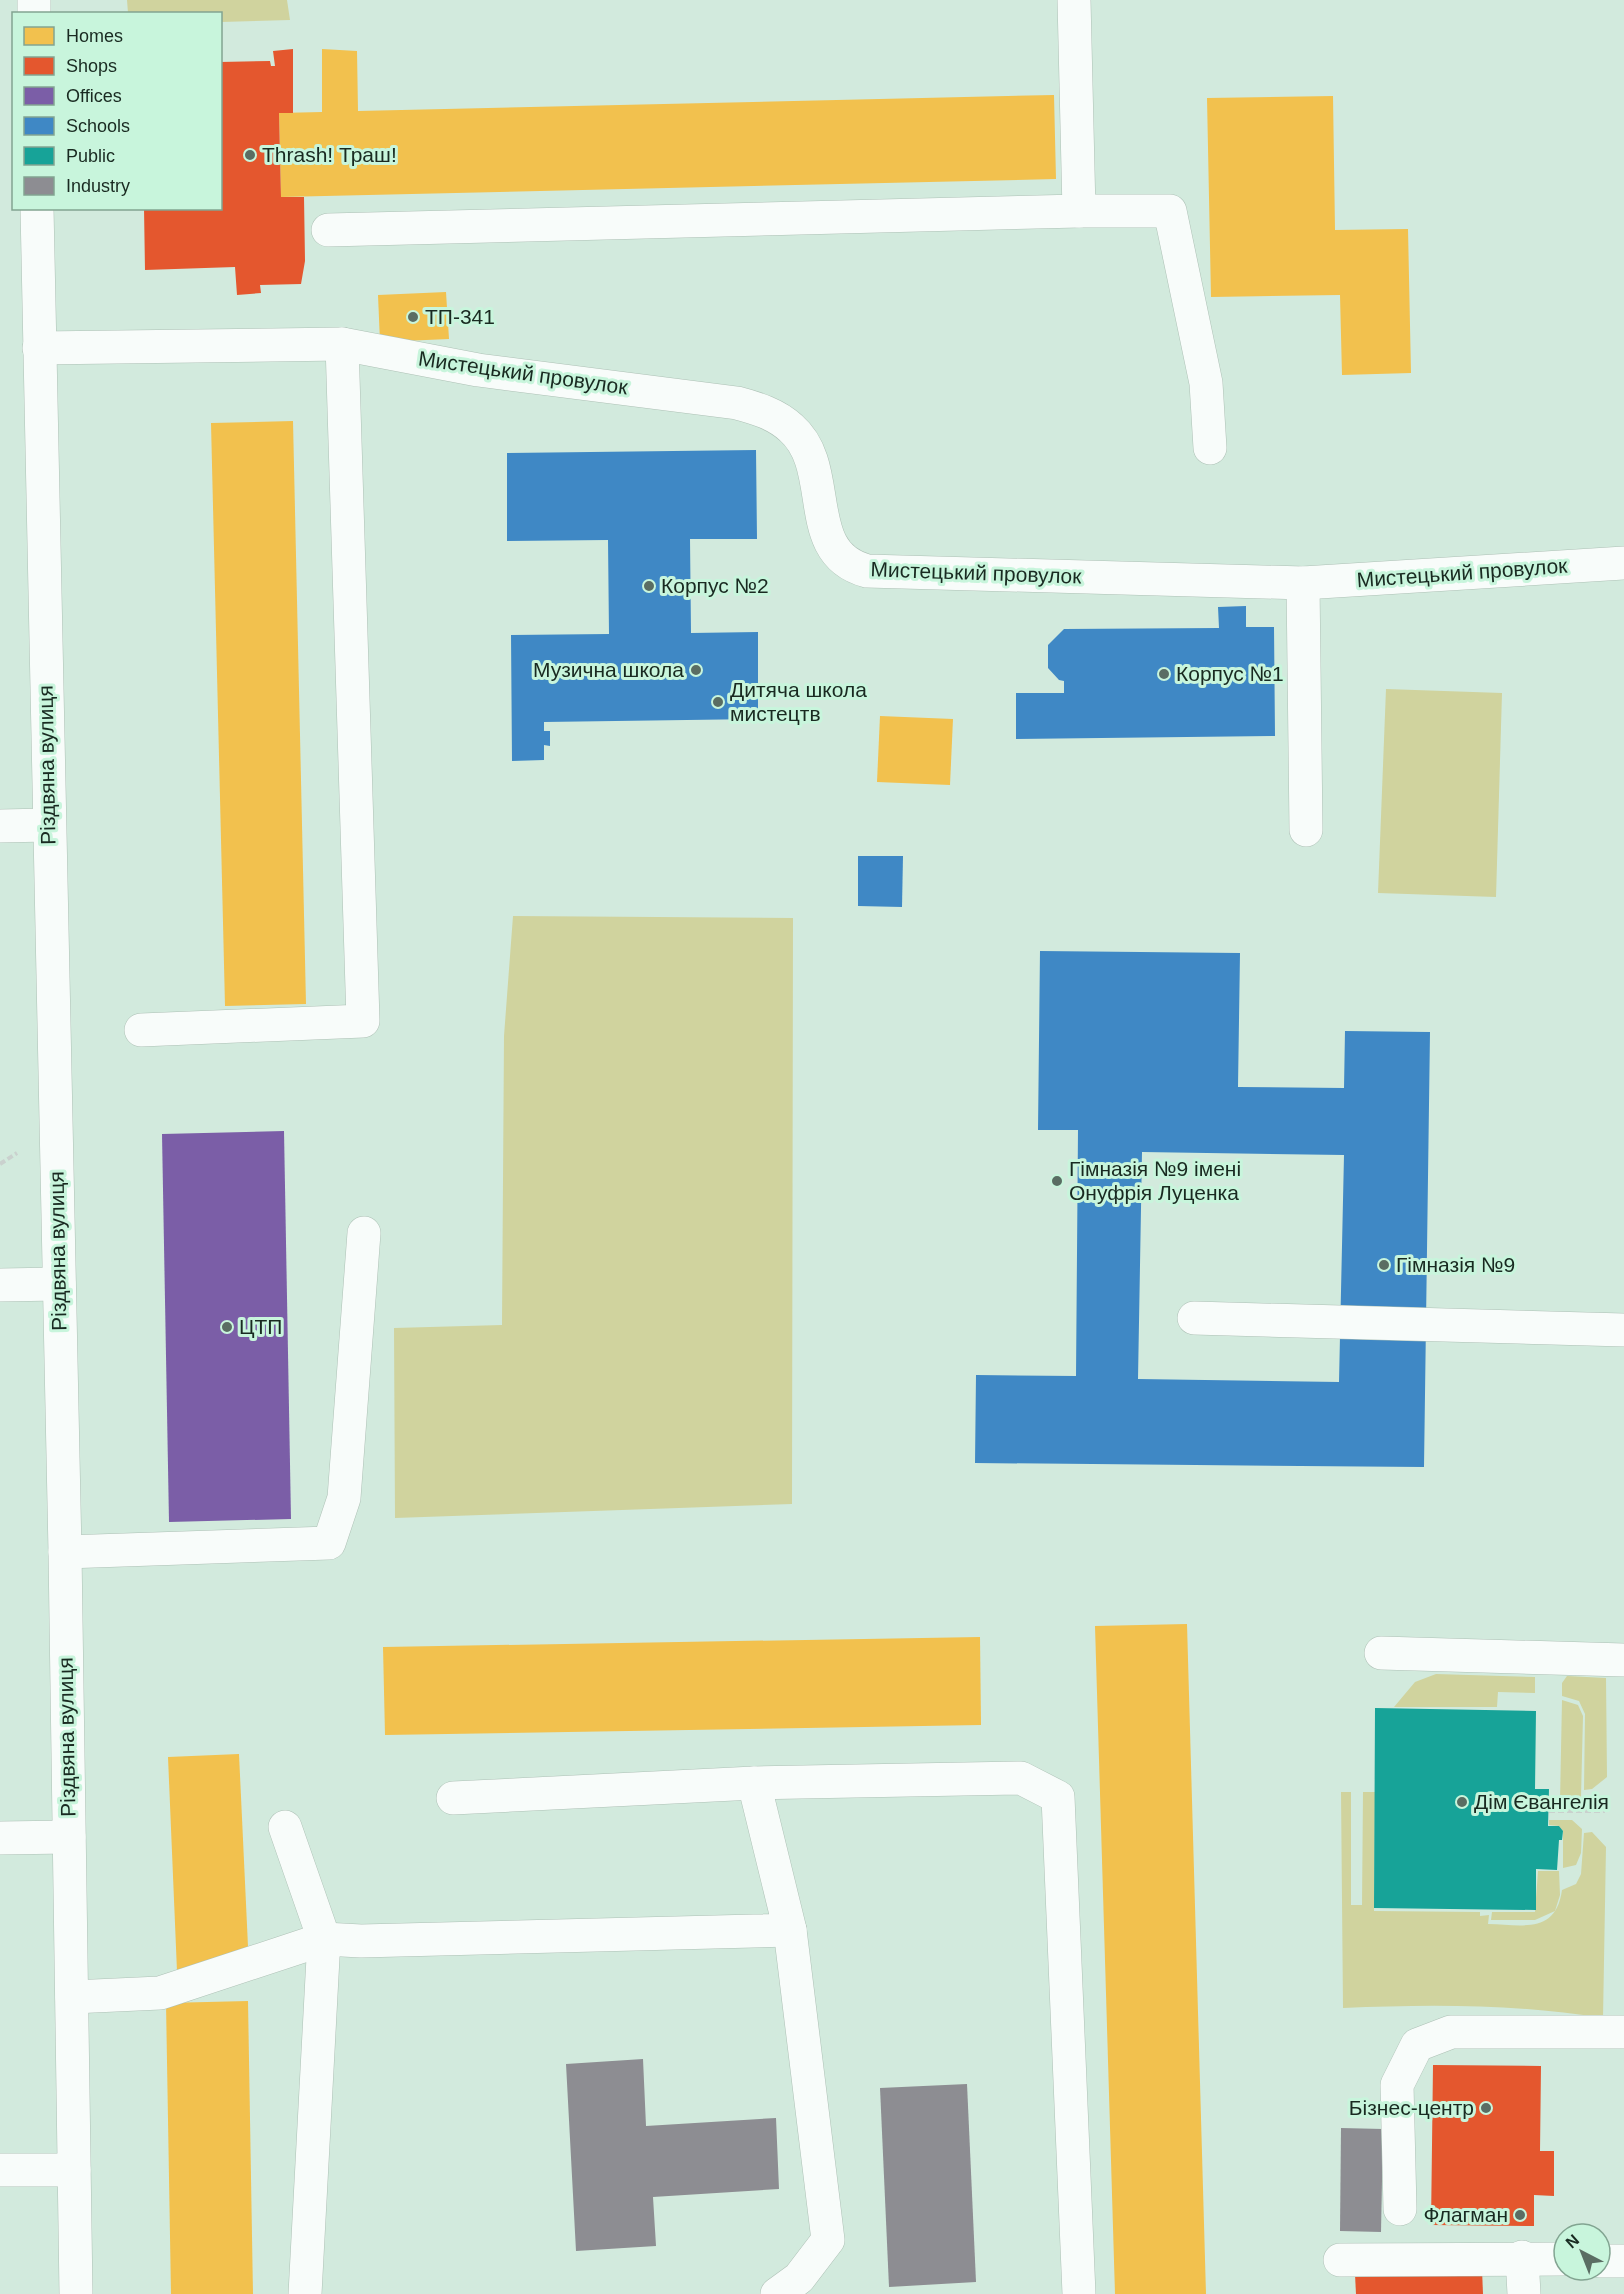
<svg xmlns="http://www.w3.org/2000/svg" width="1624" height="2294" viewBox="0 0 1624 2294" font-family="Arial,sans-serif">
	<rect width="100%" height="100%" fill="#d2eadd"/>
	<g fill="#d0d39e">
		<path d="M127,0H287L290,20L221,22L220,14L128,13Z"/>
		<path d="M1386,689L1502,693L1496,897L1378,893Z"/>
		<path d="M513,916L793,918L792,1504L395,1518L394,1328L502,1325L504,1036Z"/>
		<path d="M1436,1674L1535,1677V1693L1498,1692L1497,1707H1394L1415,1682Z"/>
		<path d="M1567,1676L1606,1678L1607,1777L1592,1789L1584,1790L1585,1714L1579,1701L1562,1696V1683Z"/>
		<path d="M1562,1700L1578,1705L1583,1716L1581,1797L1571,1803L1560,1802Z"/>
		<path d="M1341,1792H1351V1905H1362L1363,1792H1375L1374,1911L1480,1912V1916L1489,1915L1488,1924C1523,1925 1556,1934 1562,1890L1576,1884L1581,1874L1584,1833L1592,1832L1606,1847L1603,2018C1516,2004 1431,2004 1343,2008Z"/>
		<path d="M1549,1820H1572L1582,1829L1581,1853L1576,1865L1563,1868V1831L1559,1826L1549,1825Z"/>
		<path d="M1538,1871H1559L1560,1895L1555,1911L1535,1920H1491L1492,1912H1535Z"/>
	</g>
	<g fill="#f2c14e">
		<path d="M322,49L357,51L358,111L1054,95L1056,179L281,197L279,113L322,112Z"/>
		<path d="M1333,96L1335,230L1408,229L1411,373L1342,375L1340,295L1211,297L1207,98Z"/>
		<path d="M446,292L449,339L380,342L378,295Z"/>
		<path d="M293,421L306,1004L225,1006L211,423Z"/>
		<path d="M880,716L953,719L950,785L877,782Z"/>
		<path d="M1187,1624L1206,2294H1115L1095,1626Z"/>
		<path d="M980,1637L981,1725L385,1735L383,1647Z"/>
		<path d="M239,1754L249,1968L177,1971L168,1757Z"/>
		<path d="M248,2001L253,2294H171L166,2003Z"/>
	</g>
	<g fill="#e4572e">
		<path d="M293,49V113H279L281,197H304L305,261L301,284L260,285L261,293L237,295L235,267L145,270L144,208H220V62L270,61L271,66H275L273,51Z"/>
		<path d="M1433,2065L1541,2066L1540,2151H1554V2196L1534,2195V2226L1431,2225Z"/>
		<path d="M1482,2269L1483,2294H1356L1355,2274Z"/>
	</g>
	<path fill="#7b5ea7" d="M284,1131L291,1519L169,1522L162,1134Z"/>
	<g fill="#3f88c5" fill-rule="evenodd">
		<path d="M756,450L757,539H690L691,633L758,632V719L544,722V731H550V746L544,745V760L512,761L511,635L609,634L608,540L507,541V453Z"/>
		<path d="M1246,606V627H1274L1275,736L1016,739V693H1064V681L1059,680L1048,668V645L1064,629L1219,628L1218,607Z"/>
		<path d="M858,856H903L902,907L858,906Z"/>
		<path d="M1040,951L1240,953L1238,1087L1344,1088L1345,1031L1430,1032L1424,1467L975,1463L976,1375L1076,1376L1078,1130H1038ZM1142,1152L1344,1155L1339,1382L1138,1379Z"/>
	</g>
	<path fill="#17a398" d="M1375,1708L1536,1711L1535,1789H1549L1548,1826H1559L1563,1831L1562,1840H1559L1557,1870L1536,1869V1910L1374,1908Z"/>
	<g fill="#8d8d92">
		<path d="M643,2059L646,2126L776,2118L779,2189L653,2197L656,2246L576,2251L566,2064Z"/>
		<path d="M967,2084L976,2282L889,2287L880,2088Z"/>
		<path d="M1341,2128L1383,2129L1381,2232L1340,2231Z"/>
	</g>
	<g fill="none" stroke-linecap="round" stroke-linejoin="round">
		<g stroke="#adc0b5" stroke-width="34">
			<g id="minor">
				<path d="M34,0V14"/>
				<path d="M37,208L65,1552L76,2294"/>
				<path d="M1079,211H1170L1206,383L1210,448"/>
				<path d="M328,230L1079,211L1074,0"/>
				<path d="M39,348L342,344L478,370L737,403C756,408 776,414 791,428C837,468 799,553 867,571L1303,583L1624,563"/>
				<path d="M1303,583L1306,830"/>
				<path d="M0,826L48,825"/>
				<path d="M141,1030L363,1021L342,344"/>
				<path d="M0,1285L59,1284"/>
				<path d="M1194,1318L1624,1330"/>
				<path d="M65,1552L329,1543L344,1498L364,1233"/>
				<path d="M1381,1653L1624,1660"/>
				<path d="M453,1798L754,1783L1021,1778L1058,1797L1079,2294"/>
				<path d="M285,1827L324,1939L305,2294"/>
				<path d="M0,1838L69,1837"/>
				<path d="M72,1997L160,1993L324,1939L361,1941L790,1930L754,1783"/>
				<path d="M0,2170H74"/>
				<path d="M1400,2209L1397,2085L1417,2045L1451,2032H1624"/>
				<path d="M1522,2257L1524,2294"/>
				<path d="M1340,2260L1564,2259"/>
				<path d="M1600,2261H1624"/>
				<path d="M777,2294L799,2278L828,2240L790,1930"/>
			</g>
		</g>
		<g stroke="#cad1ce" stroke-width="4" stroke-dasharray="6 3" stroke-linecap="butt">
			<path d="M0,1164L17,1153"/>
			<path d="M1549,1811H1605"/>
		</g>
		<use href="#minor" stroke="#f8fcfa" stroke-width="33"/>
	</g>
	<g fill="#5a6d63" stroke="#c8f5dc" stroke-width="2">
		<circle cx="250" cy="155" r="6"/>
		<circle cx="413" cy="317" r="6"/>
		<circle cx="649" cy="586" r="6"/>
		<circle cx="696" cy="670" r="6"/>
		<circle cx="1164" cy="674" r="6"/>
		<circle cx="718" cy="702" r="6"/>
		<circle cx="1057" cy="1181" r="6"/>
		<circle cx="1384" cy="1265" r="6"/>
		<circle cx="227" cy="1327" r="6"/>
		<circle cx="1462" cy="1802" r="6"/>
		<circle cx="1486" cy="2108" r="6"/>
		<circle cx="1520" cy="2215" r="6"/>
	</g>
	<g text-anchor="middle" stroke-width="6" stroke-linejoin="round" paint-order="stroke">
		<g font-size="21" fill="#192a21" stroke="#c8f5dc" text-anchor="start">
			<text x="262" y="162">Thrash! Траш!</text>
			<text x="425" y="324">ТП-341</text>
			<text x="661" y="593">Корпус №2</text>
			<text x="684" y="677" text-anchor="end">Музична школа</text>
			<text x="1176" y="681">Корпус №1</text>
			<text x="730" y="697">Дитяча школа<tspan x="730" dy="24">мистецтв</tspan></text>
			<text x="1069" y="1176">Гімназія №9 імені<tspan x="1069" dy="24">Онуфрія Луценка</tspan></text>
			<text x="1396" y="1272">Гімназія №9</text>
			<text x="239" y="1334">ЦТП</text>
			<text x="1474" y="1809">Дім Євангелія</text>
			<text x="1474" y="2115" text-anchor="end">Бізнес-центр</text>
			<text x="1508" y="2222" text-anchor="end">Флагман</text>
		</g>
		<g font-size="21" fill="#192a21" stroke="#c8f5dc">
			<text transform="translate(523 373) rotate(8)" y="7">Мистецький провулок</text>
			<text transform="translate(976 573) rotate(2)" y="7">Мистецький провулок</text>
			<text transform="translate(1462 573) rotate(-4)" y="7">Мистецький провулок</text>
			<text transform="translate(47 765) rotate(-91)" y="7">Різдвяна вулиця</text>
			<text transform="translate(58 1251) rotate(-91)" y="7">Різдвяна вулиця</text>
			<text transform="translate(67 1737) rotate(-91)" y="7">Різдвяна вулиця</text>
		</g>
	</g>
	<rect x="12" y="12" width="210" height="198" fill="#c8f5dc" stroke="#82a491" stroke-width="1.5"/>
	<rect x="24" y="27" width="30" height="18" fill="#f2c14e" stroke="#82a491" stroke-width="1.5"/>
	<text x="66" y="42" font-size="18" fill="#192a21">Homes</text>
	<rect x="24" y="57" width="30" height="18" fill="#e4572e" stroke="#82a491" stroke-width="1.5"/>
	<text x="66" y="72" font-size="18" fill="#192a21">Shops</text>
	<rect x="24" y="87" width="30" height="18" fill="#7b5ea7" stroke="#82a491" stroke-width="1.5"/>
	<text x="66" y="102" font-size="18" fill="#192a21">Offices</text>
	<rect x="24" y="117" width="30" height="18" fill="#3f88c5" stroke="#82a491" stroke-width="1.5"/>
	<text x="66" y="132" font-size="18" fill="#192a21">Schools</text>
	<rect x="24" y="147" width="30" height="18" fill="#17a398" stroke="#82a491" stroke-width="1.5"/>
	<text x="66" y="162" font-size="18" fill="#192a21">Public</text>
	<rect x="24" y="177" width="30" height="18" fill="#8d8d92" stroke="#82a491" stroke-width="1.5"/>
	<text x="66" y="192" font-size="18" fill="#192a21">Industry</text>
	<g transform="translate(1582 2252) rotate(318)"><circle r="28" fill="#c8f5dc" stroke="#82a491" stroke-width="1.5"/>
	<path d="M0-4.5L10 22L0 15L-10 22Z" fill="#5a6d63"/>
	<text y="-9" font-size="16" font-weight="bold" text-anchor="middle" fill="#192a21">N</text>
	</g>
</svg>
